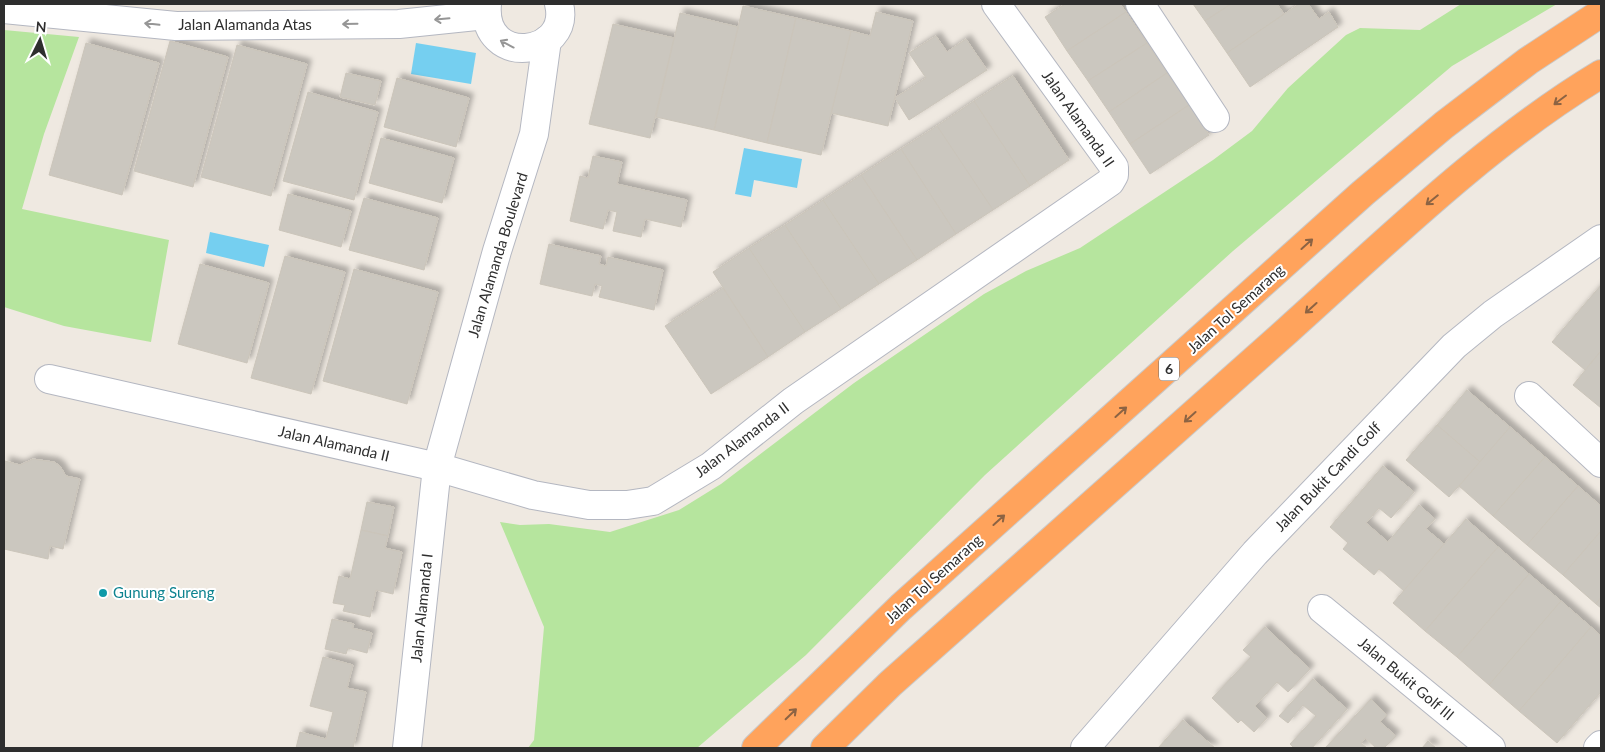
<svg xmlns="http://www.w3.org/2000/svg" width="1605" height="752" viewBox="0 0 1605 752" font-family="Lato,sans-serif">
	<defs>
		<filter id="shadow"><feDropShadow dx="4.5" dy="-4.5" stdDeviation="2.5" flood-color="#0004"/></filter>
	</defs>
	<rect width="100%" height="100%" fill="#efe9e1"/>
	<g fill="#b6e59e">
		<path d="M1461,4H1557L1452,66L1233,251L985,475L806,655L697,748H528L534,740L544,627L500,522L520,525L549,524L610,532L679,510L721,484L854,383L984,294L1026,271L1080,248L1213,160L1252,131L1288,88L1346,35L1360,28L1420,30Z"/>
		<path d="M4,30L79,37L44,134L22,209L169,240L151,342L64,326L4,307Z"/>
	</g>
	<g fill="#75cff0">
		<path d="M416,43L476,53L471,84L411,74Z"/>
		<path d="M744,148L802,159L797,188L754,180L751,197L735,194Z"/>
		<path d="M210,232L269,245L264,267L206,253Z"/>
	</g>
	<g fill="#cbc7bf" stroke="#cbc5ba" filter="url(#shadow)">
		<path d="M1065,4H1120L1126,12L1067,51L1045,17Z"/>
		<path d="M1193,4H1231L1205,21Z"/>
		<path d="M1231,4H1277L1284,14L1227,53L1205,21Z"/>
		<path d="M1299,4H1308L1319,19L1329,12L1338,27L1250,87L1227,53Z"/>
		<path d="M743,6L796,18L767,143L714,130Z"/>
		<path d="M876,12L913,21L888,126L831,113L851,31L870,36Z"/>
		<path d="M1126,12L1147,43L1088,81L1067,51Z"/>
		<path d="M680,13L738,27L714,130L656,117Z"/>
		<path d="M796,18L851,31L821,155L767,143Z"/>
		<path d="M613,24L674,38L650,138L589,124Z"/>
		<path d="M936,36L947,52L966,39L987,70L909,120L895,98L926,78L909,53Z"/>
		<path d="M170,41L228,57L193,187L134,171Z"/>
		<path d="M86,43L159,63L122,195L49,175Z"/>
		<path d="M1147,43L1167,73L1109,112L1088,81Z"/>
		<path d="M237,45L307,64L271,196L201,177Z"/>
		<path d="M346,73L381,81L375,105L340,97Z"/>
		<path d="M1167,73L1189,105L1130,144L1109,112Z"/>
		<path d="M1013,76L1069,160L1030,186L974,101Z"/>
		<path d="M397,78L469,98L456,147L384,127Z"/>
		<path d="M308,92L378,112L354,200L283,181Z"/>
		<path d="M974,101L1030,186L993,210L937,126Z"/>
		<path d="M1189,105L1209,135L1150,174L1130,144Z"/>
		<path d="M937,126L993,210L956,234L901,149Z"/>
		<path d="M381,138L454,158L442,203L369,183Z"/>
		<path d="M901,149L956,234L917,260L861,175Z"/>
		<path d="M593,156L622,162L617,184L687,200L681,227L645,219L641,237L613,231L617,212L608,210L603,229L570,221L580,176L588,178Z"/>
		<path d="M861,175L917,260L879,284L823,200Z"/>
		<path d="M288,194L351,211L341,247L279,230Z"/>
		<path d="M364,198L438,218L424,270L349,250Z"/>
		<path d="M823,200L879,284L841,309L785,225Z"/>
		<path d="M785,225L841,309L805,332L749,248Z"/>
		<path d="M549,244L601,256L599,264L606,266L608,257L663,270L654,310L599,297L602,286L595,284L592,296L540,284Z"/>
		<path d="M749,248L805,332L768,357L713,272Z"/>
		<path d="M285,256L345,272L311,394L251,378Z"/>
		<path d="M200,264L269,283L247,363L178,344Z"/>
		<path d="M354,269L438,292L407,404L323,381Z"/>
		<path d="M1601,285V351L1585,370L1552,342Z"/>
		<path d="M723,288L768,357L711,394L665,326Z"/>
		<path d="M1601,351V408L1573,385Z"/>
		<path d="M1467,390L1510,427L1480,462L1437,425Z"/>
		<path d="M1437,425L1480,462L1449,497L1406,460Z"/>
		<path d="M1510,427L1545,457L1493,516L1459,486Z"/>
		<path d="M1545,457L1578,486L1527,545L1493,516Z"/>
		<path d="M33,459L54,462L60,466L66,476L80,479L63,549L50,546L48,559L4,549L5,461L20,465Z"/>
		<path d="M1383,466L1414,492L1391,518L1379,508L1366,523L1388,542L1419,505L1435,519L1426,529L1444,544L1404,591L1379,569L1374,575L1343,549L1348,543L1330,527Z"/>
		<path d="M1578,486L1601,506V531L1563,575L1527,545Z"/>
		<path d="M367,502L394,507L388,536L361,530Z"/>
		<path d="M1466,519L1498,547L1425,631L1393,603Z"/>
		<path d="M361,530L388,536L385,548L402,552L393,594L376,590L370,617L343,611L345,605L333,603L339,576L350,579Z"/>
		<path d="M1601,531V597L1596,604L1563,575Z"/>
		<path d="M1498,547L1529,574L1457,657L1425,631Z"/>
		<path d="M1529,574L1561,601L1489,685L1457,657Z"/>
		<path d="M1601,597V608L1596,604Z"/>
		<path d="M1561,601L1591,627L1519,711L1489,685Z"/>
		<path d="M332,619L354,624L352,628L372,633L367,653L348,648L346,654L325,649Z"/>
		<path d="M1265,627L1310,669L1288,692L1277,682L1255,706L1267,718L1254,732L1241,720L1238,723L1212,698L1251,657L1243,650Z"/>
		<path d="M1591,627L1601,636V692L1557,743L1519,711Z"/>
		<path d="M323,657L353,665L347,688L366,692L353,748H296L300,732L326,739L333,712L310,706Z"/>
		<path d="M1313,679L1347,709L1312,748H1294L1290,744L1316,716L1303,705L1288,723L1279,716Z"/>
		<path d="M1371,699L1387,715L1380,722L1396,736L1384,748H1376L1365,738L1361,743L1367,748H1325Z"/>
		<path d="M1183,720L1215,748H1158Z"/>
		<path d="M1428,741L1436,748H1422Z"/>
	</g>
	<g fill="none" stroke-linecap="round" stroke-linejoin="round">
		<g stroke="#b4b7c1" stroke-width="30">
			<g id="street">
				<path d="M487,4C481,68 572,57 559,4"/>
				<path d="M1140,4L1215,118"/>
				<path d="M4,9L176,26L399,24L486,15"/>
				<path d="M49,379L437,467L533,495L589,505H627L653,501L711,466L793,401L1110,182L1114,175V167L996,4"/>
				<path d="M1529,396L1601,463"/>
				<path d="M1322,609L1491,748"/>
				<path d="M407,748L437,467L497,251L534,134L547,40"/>
				<path d="M1085,748L1255,553L1454,346L1493,314L1601,239"/>
				<path d="M1598,748L1601,745"/>
			</g>
		</g>
		<g stroke="#c9c9c9" stroke-width="30">
			<g id="highway">
				<path d="M756,748L901,607L1363,193L1444,125L1528,61L1601,13"/>
				<path d="M825,748L890,684C1023,566 1155,448 1288,330C1386,242 1488,142 1601,74"/>
			</g>
		</g>
		<use href="#street" stroke="#fff" stroke-width="28"/>
		<use href="#highway" stroke="#ffa35c" stroke-width="28"/>
	</g>
	<defs><path id="oneway-shaft" d="M-6 0H5M1.5-3L5.5 0L1.5 3" fill="none" stroke-width="1.6" stroke-linecap="round" stroke-linejoin="round" transform="scale(1.25)"/></defs>
	<g stroke="#969696">
		<use href="#oneway-shaft" transform="translate(442 19) rotate(175)"/>
		<use href="#oneway-shaft" transform="translate(152 24) rotate(-174)"/>
		<use href="#oneway-shaft" transform="translate(350 24) rotate(179)"/>
		<use href="#oneway-shaft" transform="translate(507 44) rotate(-152)"/>
	</g>
	<g stroke="#8c6343">
		<use href="#oneway-shaft" transform="translate(1560 100) rotate(143)"/>
		<use href="#oneway-shaft" transform="translate(1432 200) rotate(141)"/>
		<use href="#oneway-shaft" transform="translate(1307 244) rotate(-42)"/>
		<use href="#oneway-shaft" transform="translate(1311 308) rotate(138)"/>
		<use href="#oneway-shaft" transform="translate(1121 412) rotate(-42)"/>
		<use href="#oneway-shaft" transform="translate(1190 417) rotate(138)"/>
		<use href="#oneway-shaft" transform="translate(999 520) rotate(-42)"/>
		<use href="#oneway-shaft" transform="translate(791 714) rotate(-44)"/>
	</g>
	<circle fill="#0f9aa8" stroke="#fff" stroke-width="2" cx="103" cy="593" r="5"/>
	<g text-anchor="middle" stroke-width="4" stroke-linejoin="round" paint-order="stroke">
		<rect fill="#fff" stroke="#6d6d6d" stroke-width="1" x="1159" y="357.5" width="20" height="23" rx="4"/>
		<g font-size="14" font-weight="bold" fill="#2e2e2e">
			<text x="1169" y="374">6</text>
		</g>
		<g font-size="15" fill="#2e2e2e" stroke="#fff">
			<text x="245" y="30">Jalan Alamanda Atas</text>
			<text transform="translate(1078 119) rotate(55)" y="5">Jalan Alamanda II</text>
			<text transform="translate(498 255) rotate(-73)" y="5">Jalan Alamanda Boulevard</text>
			<text transform="translate(1236 309) rotate(-42)" y="5">Jalan Tol Semarang</text>
			<text transform="translate(742 440) rotate(-37)" y="5">Jalan Alamanda II</text>
			<text transform="translate(334 444) rotate(13)" y="5">Jalan Alamanda II</text>
			<text transform="translate(1328 477) rotate(-46)" y="5">Jalan Bukit Candi Golf</text>
			<text transform="translate(934 579) rotate(-42)" y="5">Jalan Tol Semarang</text>
			<text transform="translate(422 608) rotate(-84)" y="5">Jalan Alamanda I</text>
			<text transform="translate(1406 679) rotate(40)" y="5">Jalan Bukit Golf III</text>
		</g>
		<g font-size="15" fill="#0d838f" stroke="#fff" text-anchor="start">
			<text x="113" y="598">Gunung Sureng</text>
		</g>
	</g>
	<rect width="1605" height="752" fill="none" stroke="#2e2e2e" stroke-width="10"/>
	<g transform="translate(40 40) rotate(5)" stroke="#ffffff" stroke-width="4" paint-order="stroke">
	<path d="M0-4L9 19L0 12L-9 19Z" fill="#2e2e2e"/>
	<text y="-8" font-size="14" font-weight="bold" text-anchor="middle" fill="#2e2e2e">N</text>
	</g>
</svg>
